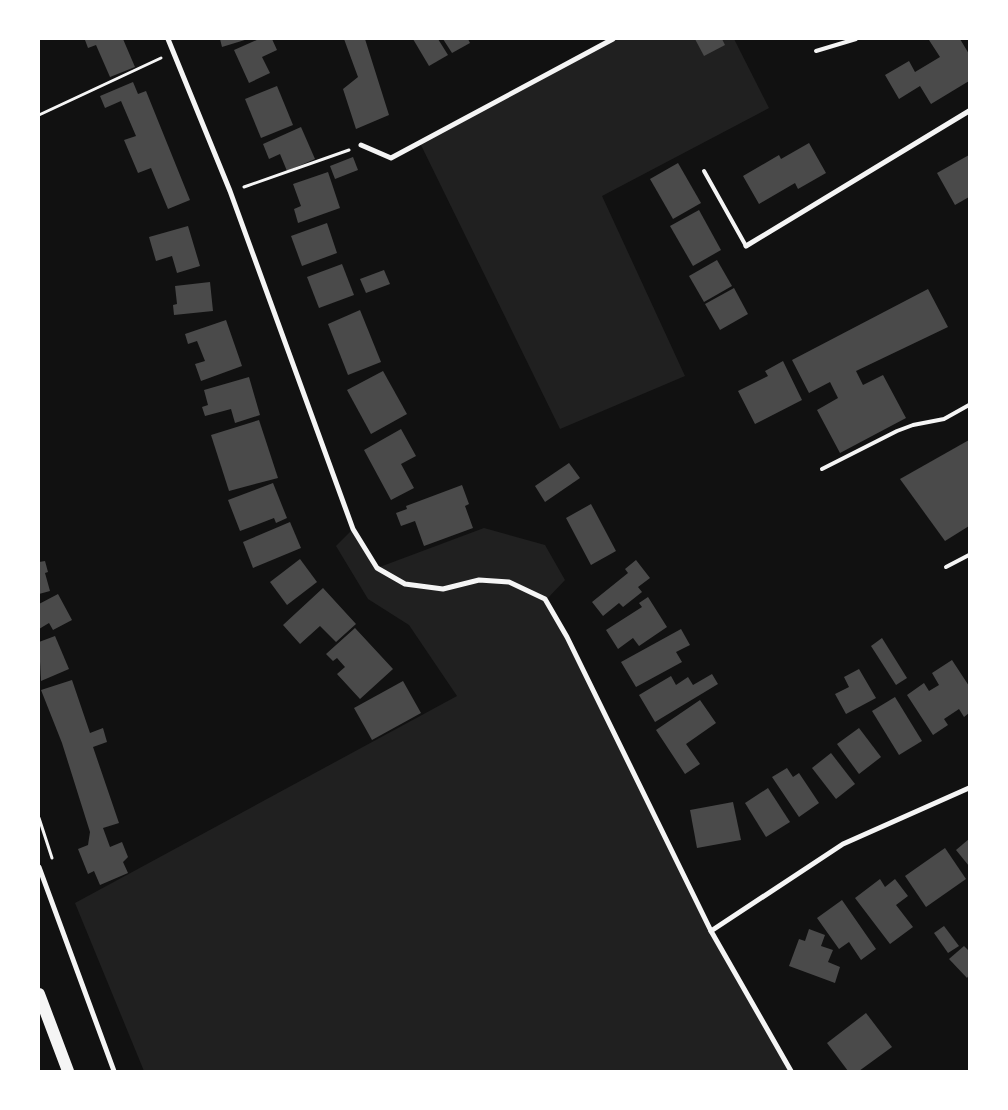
<svg xmlns="http://www.w3.org/2000/svg" width="1008" height="1110" viewBox="0 0 1008 1110" font-family="Karla,sans-serif">
	<rect width="100%" height="100%" fill="#111"/>
	<g fill="#202020">
		<path d="M613,39H734L769,108L602,196L685,376L560,429L420,143Z"/>
		<path d="M484,528L545,545L565,580L546,600L711,931L791,1071H144L75,903L457,696L409,625L368,599L336,546L353,529L377,568Z"/>
	</g>
	<g fill="#4a4a4a">
		<path d="M88,39H123L135,67L110,77L96,45L88,48L85,40Z"/>
		<path d="M220,39H248L222,47Z"/>
		<path d="M259,39H272L277,50L262,57L270,73L249,83L234,50Z"/>
		<path d="M344,39H365L389,115L356,129L343,89L358,77Z"/>
		<path d="M413,39H438L448,55L429,66Z"/>
		<path d="M443,39H468L470,43L452,53Z"/>
		<path d="M695,39H722L725,45L704,56Z"/>
		<path d="M932,39H960L969,54V81L931,104L920,86L899,99L885,75L909,61L915,72L940,57L929,40Z"/>
		<path d="M133,82L138,94L146,91L190,200L168,209L151,168L138,173L124,140L136,136L121,101L105,108L100,96Z"/>
		<path d="M277,86L293,125L261,138L245,99Z"/>
		<path d="M301,127L315,159L287,171L280,154L269,159L263,144Z"/>
		<path d="M809,143L826,173L798,189L795,183L759,204L743,176L779,155L781,159Z"/>
		<path d="M969,155V197L955,205L937,173Z"/>
		<path d="M353,157L358,170L335,179L330,166Z"/>
		<path d="M678,163L701,203L673,219L650,179Z"/>
		<path d="M328,172L340,208L298,223L294,209L301,206L293,184Z"/>
		<path d="M699,210L721,250L693,266L670,226Z"/>
		<path d="M327,223L337,253L302,266L291,236Z"/>
		<path d="M188,226L200,266L177,273L172,256L156,261L149,237Z"/>
		<path d="M717,260L732,286L704,302L689,276Z"/>
		<path d="M342,264L354,295L319,308L307,277Z"/>
		<path d="M384,270L390,284L366,293L360,279Z"/>
		<path d="M210,282L213,311L174,315L173,305L177,304L175,286Z"/>
		<path d="M734,288L748,314L720,330L705,304Z"/>
		<path d="M928,289L948,327L856,371L863,385L883,375L906,418L840,453L817,410L838,398L830,382L809,393L792,360Z"/>
		<path d="M360,310L381,362L348,375L328,324Z"/>
		<path d="M226,320L242,366L201,381L195,364L205,361L197,341L188,344L185,334Z"/>
		<path d="M783,361L802,400L755,424L738,391L768,376L765,371Z"/>
		<path d="M383,371L407,414L371,434L347,390Z"/>
		<path d="M249,377L260,415L235,423L231,409L205,416L202,407L208,405L204,390Z"/>
		<path d="M259,420L278,478L229,491L211,435Z"/>
		<path d="M401,429L416,456L401,464L414,488L391,500L364,450Z"/>
		<path d="M969,440V526L945,541L900,479Z"/>
		<path d="M569,463L580,478L545,502L535,486Z"/>
		<path d="M273,483L287,518L276,523L274,518L240,531L228,500Z"/>
		<path d="M462,485L469,504L465,506L473,528L424,546L415,521L401,526L396,513L407,509L406,506Z"/>
		<path d="M591,504L616,551L591,565L566,518Z"/>
		<path d="M290,522L301,548L253,568L243,542Z"/>
		<path d="M300,559L317,582L287,605L270,582Z"/>
		<path d="M636,560L650,578L638,587L642,592L623,607L619,603L603,616L592,602L628,573L625,569Z"/>
		<path d="M45,561L48,572L45,573L50,591L39,594V562Z"/>
		<path d="M323,588L356,624L336,642L320,626L300,644L283,625Z"/>
		<path d="M58,594L72,620L53,630L49,623L39,629V604Z"/>
		<path d="M648,597L667,627L639,646L633,638L618,649L606,630L642,607L639,603Z"/>
		<path d="M355,628L393,669L360,699L337,674L345,667L337,658L333,661L326,654Z"/>
		<path d="M681,629L690,645L676,652L682,662L636,687L621,662Z"/>
		<path d="M55,636L69,669L41,681L39,642Z"/>
		<path d="M882,638L907,678L896,685L871,646Z"/>
		<path d="M952,660L969,686V713L964,717L959,709L944,719L948,725L933,735L907,695L924,683L929,691L939,685L932,673Z"/>
		<path d="M859,669L876,698L846,714L835,694L849,687L844,677Z"/>
		<path d="M712,674L718,684L655,722L639,695L671,676L676,685L688,677L693,685Z"/>
		<path d="M72,680L90,733L103,728L107,742L93,747L119,823L103,828L110,847L122,842L128,857L123,862L128,873L100,885L94,871L88,874L78,849L88,845L90,832L62,743L41,690Z"/>
		<path d="M403,681L421,713L372,740L354,708Z"/>
		<path d="M895,697L922,741L899,755L872,711Z"/>
		<path d="M700,700L716,723L686,744L700,764L685,774L656,730Z"/>
		<path d="M859,728L881,757L859,774L837,744Z"/>
		<path d="M831,753L855,784L836,799L812,768Z"/>
		<path d="M787,768L793,777L799,773L819,803L799,817L772,777Z"/>
		<path d="M768,788L790,822L766,837L745,803Z"/>
		<path d="M733,802L741,840L697,848L690,810Z"/>
		<path d="M969,839V866L956,850Z"/>
		<path d="M945,848L966,879L926,907L905,876Z"/>
		<path d="M880,879L885,887L895,879L908,896L896,905L913,927L890,944L855,898Z"/>
		<path d="M842,900L876,949L861,960L849,942L839,949L817,918Z"/>
		<path d="M944,926L959,946L948,953L934,933Z"/>
		<path d="M809,929L825,935L821,946L833,950L828,962L840,967L835,983L789,966L799,939L805,941Z"/>
		<path d="M964,946L969,951V975L967,978L949,959Z"/>
		<path d="M866,1013L892,1047L859,1071H848L827,1043Z"/>
	</g>
	<g fill="none" stroke-linecap="round" stroke-linejoin="round">
		<g stroke="#f5f5f5" stroke-width="3">
			<path d="M39,115L161,58"/>
			<path d="M244,187L349,150"/>
			<path d="M39,818L52,858"/>
		</g>
		<g stroke="#f5f5f5" stroke-width="4">
			<path d="M816,51L856,39"/>
			<path d="M704,171L746,246"/>
			<path d="M822,469L897,431L913,425L944,419L969,405"/>
			<path d="M946,567L969,555"/>
		</g>
		<g stroke="#f5f5f5" stroke-width="5">
			<path d="M168,39L230,191L353,529L377,568L405,584L443,589L479,580L509,582L545,599L567,637L711,931L791,1071"/>
			<path d="M361,145L391,158L613,39"/>
			<path d="M746,246L969,111"/>
			<path d="M39,867L114,1071"/>
			<path d="M711,931L843,844L969,788"/>
		</g>
		<path stroke="#f5f5f5" stroke-width="12" d="M39,994L68,1071"/>
	</g>
	<rect width="1008" height="1110" fill="none" stroke="#ffffff" stroke-width="80"/>
</svg>
